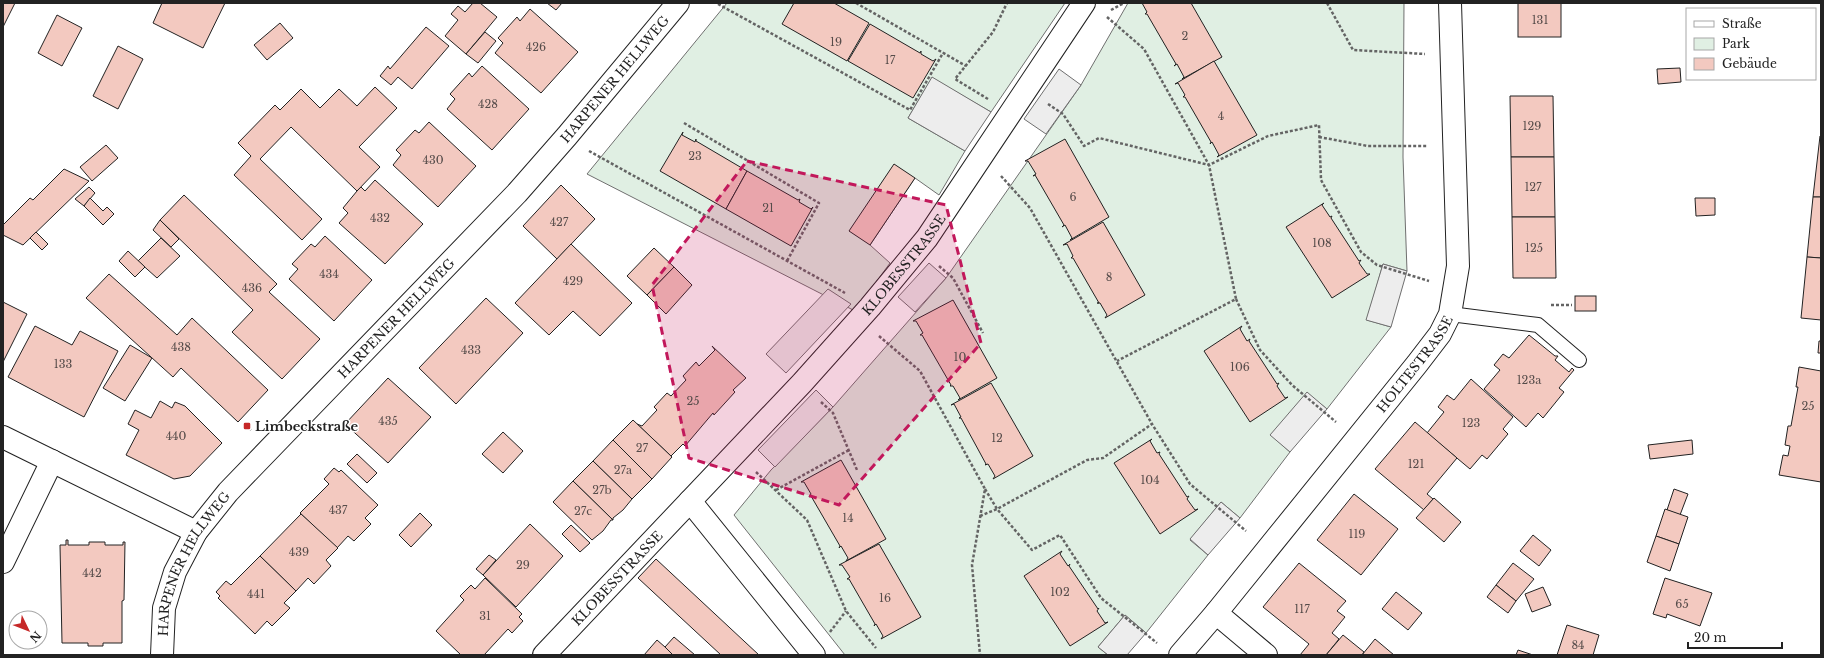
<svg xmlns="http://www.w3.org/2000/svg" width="1824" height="658" viewBox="0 0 1824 658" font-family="'Libre Baskerville',serif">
	<rect width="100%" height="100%" fill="#fff"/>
	<g fill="#e0efe3" stroke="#6f6f6f">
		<path d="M727,3H1065L991,112L932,78L908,118L965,151L939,195L915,178L870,245L890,263L855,311L587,174Z"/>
		<path d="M1128,3H1404L1403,157L1407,271L1383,264L1367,320L1391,327L1327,409L1307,393L1271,435L1290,452L1240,518L1221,502L1190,540L1208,555L1146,633L1125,615L1098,647L1108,655H845L734,515L771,470L833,407L946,278L1081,85Z"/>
	</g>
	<g fill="#ededed" stroke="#6f6f6f">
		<path d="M1059,69L1081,85L1046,134L1024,119Z"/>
		<path d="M932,77L991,112L965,151L908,118Z"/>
		<path d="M929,263L946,278L915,312L898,297Z"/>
		<path d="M1383,264L1407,271L1391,327L1366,320Z"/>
		<path d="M828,289L851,304L786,373L766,354Z"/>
		<path d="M816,390L833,407L775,467L758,450Z"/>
		<path d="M1307,392L1327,409L1290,452L1270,435Z"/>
		<path d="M1221,502L1240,518L1208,555L1190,539Z"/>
		<path d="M1125,615L1146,633L1127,655H1108L1098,647Z"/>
	</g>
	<g fill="#f3c9c0" stroke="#222">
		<path d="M3,3H15L3,27Z"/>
		<path d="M162,3H225L203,48L153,23Z"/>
		<path d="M473,3H480L497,17L466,54L445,36L458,20L451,14L458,6L465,12Z"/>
		<path d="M547,3H562L556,10Z"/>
		<path d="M794,3H834L869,23L847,61L782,24Z"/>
		<path d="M1142,3H1191L1222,57L1182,79L1184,77L1177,64L1174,66L1176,64L1147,14H1145L1147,12Z"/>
		<rect x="1518" y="3" width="43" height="34"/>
		<path d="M530,9L578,52L541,93L495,53L503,43L498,38L517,17L520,21Z"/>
		<path d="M57,15L82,28L62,66L38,53Z"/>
		<path d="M280,23L293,38L267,60L254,45Z"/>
		<path d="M870,24L920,53L921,51V54L933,61L936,59L913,98L848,61Z"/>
		<path d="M426,27L449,46L412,89L398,77L391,85L380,76L388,66L390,69Z"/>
		<path d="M485,32L496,41L478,63L466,54Z"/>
		<path d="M118,46L143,59L118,109L93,96Z"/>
		<path d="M1214,61L1257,135L1217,157L1219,155L1212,142L1210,144L1211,142L1185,97H1183L1185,95L1178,83L1175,84Z"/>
		<path d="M482,66L529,109L492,150L447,109L455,99L450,94L469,73L472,77Z"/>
		<path d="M1680,68L1681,82L1658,84L1657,69Z"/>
		<path d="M375,87L397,108L359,147L380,167L357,191L291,127L260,159L322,219L302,240L234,175L251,156L238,143L275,105L280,110L301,89L320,108L339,89L357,106Z"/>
		<path d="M1510,96H1553L1554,157H1511Z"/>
		<path d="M429,122L476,166L438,207L393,165L401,155L396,150L415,130L419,133Z"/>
		<path d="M683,132L682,135L695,142L696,139V141L747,171L726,209L660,171Z"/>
		<path d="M1820,136H1821V197H1813Z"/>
		<path d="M1065,139L1109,217L1070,240L1072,238L1065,225L1062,227L1064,225L1035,175L1033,176L1036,174L1028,161H1025Z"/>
		<path d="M106,145L118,158L92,181L80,167Z"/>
		<path d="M1511,157H1554L1555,217H1512Z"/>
		<path d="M894,164L915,178L870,245L849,231Z"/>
		<path d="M64,169L89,181L23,245L3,235V225L30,198L33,200Z"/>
		<path d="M747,171L798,200L800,199L799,202L811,209L813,207L791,246L726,209Z"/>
		<path d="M375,180L423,224L385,264L339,223L348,213L343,208L357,191L361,187L365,191Z"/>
		<path d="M561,185L595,219L557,259L523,226Z"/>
		<path d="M89,187L95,193L84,206L75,199Z"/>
		<path d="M184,195L277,284L269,292L320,339L282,379L232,332L253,310L160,220Z"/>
		<path d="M1813,197H1821V258L1807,257Z"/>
		<path d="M90,198L103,211L107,207L114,214L103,225L84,206Z"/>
		<path d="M1695,198H1715V215L1696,216Z"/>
		<path d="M1324,203L1322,205L1330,217L1332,216L1331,218L1359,261L1361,260L1359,263L1367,274H1370L1332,298L1286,227Z"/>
		<path d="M1512,217H1555L1556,278H1513Z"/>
		<path d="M160,220L179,239L171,247L153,230Z"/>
		<path d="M1103,222L1145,295L1105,318L1107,315L1100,303H1097H1099L1073,258H1071L1073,256L1067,244L1063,245Z"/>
		<path d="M36,232L48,244L42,250L30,238Z"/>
		<path d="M325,236L372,280L334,321L289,279L298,269L292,264L311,244L315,247Z"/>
		<path d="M161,238L180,256L157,278L138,261Z"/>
		<path d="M571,244L632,303L600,336L573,311L549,335L515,303Z"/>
		<path d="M654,248L674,267L647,295L627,276Z"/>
		<path d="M128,251L145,267L135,277L119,261Z"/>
		<path d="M1807,257L1821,258V320L1801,318Z"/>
		<path d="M674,267L692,285L666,314L647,295Z"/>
		<path d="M109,274L177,335L192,318L268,390L238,422L181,368L173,377L86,298Z"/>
		<rect x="1575" y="296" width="21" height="15"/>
		<path d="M486,298L523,333L456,404L419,368Z"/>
		<path d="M953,300L997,378L958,400L960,398L953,386H950L951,385L922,335H920L923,333L916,321H913Z"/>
		<path d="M3,302L27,314L3,362Z"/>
		<path d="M35,326L72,345L80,331L118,351L84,417L8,377Z"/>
		<path d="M1242,326L1240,329L1247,341L1250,339L1249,341L1277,384L1279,383L1277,386L1285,398L1288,397L1250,422L1204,351Z"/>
		<path d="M1529,335L1555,356H1558L1555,360L1569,372L1572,368L1574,370L1559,388L1564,392L1543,418L1538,413L1526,427L1484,389L1500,370L1494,365L1503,354L1509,358Z"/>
		<path d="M1819,341H1821V353H1818Z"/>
		<path d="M130,345L152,358L125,401L103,388Z"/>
		<path d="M712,346L746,378L733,390L735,392L714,415L713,413L685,446L683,444L671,456L637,424L642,426L657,410L654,407L667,393L671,396L686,380L683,376L696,362L699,366L715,350Z"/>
		<path d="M1799,367L1821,371V482L1779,475L1783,455L1788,456L1790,446L1785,445L1788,426H1791L1798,387H1796Z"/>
		<path d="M388,378L431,417L388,463L345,424Z"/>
		<path d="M1471,379L1513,417L1503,429L1508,434L1487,459L1482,455L1470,469L1427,433L1444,412L1438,407L1447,395L1454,400Z"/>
		<path d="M991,383L1033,456L993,479L995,476L988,464L985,465L986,464L961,418H959L961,417L954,404L951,405Z"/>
		<path d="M160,401L172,408L175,402L185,406L222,443L190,476L174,479L126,455L139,430L128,424L135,410L151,418Z"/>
		<path d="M633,420L672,457L652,479L613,440Z"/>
		<path d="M1415,422L1457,458L1427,494L1433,499L1424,510L1375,469Z"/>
		<path d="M503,432L523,451L503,473L482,454Z"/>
		<path d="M1152,439L1150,441L1157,453L1160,452L1159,454L1187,497L1189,496L1187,499L1195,510L1198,509L1160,534L1114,463Z"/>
		<path d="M613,440L652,479L632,499L593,461Z"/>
		<path d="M1692,440L1693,454L1650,459L1648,445Z"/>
		<path d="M357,454L377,473L367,483L347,464Z"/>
		<path d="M841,460L886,539L846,561L848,558L841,546L839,548L840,546L811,496L809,497L811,494L804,482H801Z"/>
		<path d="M593,461L632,499L623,510L613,518V520L573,481Z"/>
		<path d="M334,468L339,472L341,470L378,505L365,518L371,524L354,541L348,536L337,548L300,513L329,484L324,479Z"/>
		<path d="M573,481L613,520H611L603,531L592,540L553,502Z"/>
		<path d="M1674,489L1688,494L1680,515L1667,510Z"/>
		<path d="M1354,494L1398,529L1361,575L1317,540Z"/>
		<path d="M1434,498L1461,522L1444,542L1416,518Z"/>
		<path d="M1665,509L1688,517L1679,544L1656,536Z"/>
		<path d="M300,513L338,548L326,560L331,566L314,584L308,578L296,591L260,556L301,514Z"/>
		<path d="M420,513L432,525L411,547L399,535Z"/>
		<path d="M530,524L563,556L516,607L483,575Z"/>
		<path d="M571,525L590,543L580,552L562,534Z"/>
		<path d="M1533,535L1551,550L1539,566L1520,551Z"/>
		<path d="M1656,536L1679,544L1670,571L1647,562Z"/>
		<path d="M66,540H68V545H89V542H105V545H123V542H125L124,600L122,601V643H103V646H88V643H62L60,545H66Z"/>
		<path d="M879,544L921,617L881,639L883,636L876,624L874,626L875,624L849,579H847L850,577L842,565H839Z"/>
		<path d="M1062,551L1060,554L1068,566L1070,564L1069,566L1098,609L1099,608L1097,611L1105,623L1108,622L1070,646L1024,576Z"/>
		<path d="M489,555L496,560L483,575L476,569Z"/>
		<path d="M260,556L296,591L284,603L290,608L272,626L267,621L255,634L218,598L220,596L216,592L226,581L231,585Z"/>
		<path d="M656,559L759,655H721L638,578Z"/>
		<path d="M1299,563L1346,601L1337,611L1345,617L1332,633L1339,639L1326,655H1300L1309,644L1263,607Z"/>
		<path d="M1513,563L1534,579L1516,601L1496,585Z"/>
		<path d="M485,578L522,614L519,617L523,621L512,633L508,629L484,655H461L436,631L464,600L460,596L471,585L475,589Z"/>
		<path d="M1665,578L1712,593L1700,626L1667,614L1666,618L1653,614Z"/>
		<path d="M1496,585L1516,601L1508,613L1487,597Z"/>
		<path d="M1543,587L1551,605L1532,612L1525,594Z"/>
		<path d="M1396,592L1422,613L1408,630L1382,609Z"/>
		<path d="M1567,625L1599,635L1593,655H1557Z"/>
		<path d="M1343,635L1364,652L1362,655H1326Z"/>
		<path d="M674,637L695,655H673L665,647Z"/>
		<path d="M1375,639L1394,655H1362Z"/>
		<path d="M657,640L665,647L673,655H644Z"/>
		<path d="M1518,650L1533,655H1516Z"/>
	</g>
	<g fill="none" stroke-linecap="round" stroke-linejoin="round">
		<g stroke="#222" stroke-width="16">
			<path id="service" d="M1450,314L1538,325L1579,360"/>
		</g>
		<g stroke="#222" stroke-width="24">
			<g id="minor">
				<path d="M3,437L196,532"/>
				<path d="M690,501L814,655"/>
				<path d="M3,562L52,461"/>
				<path d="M1216,613L1266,655"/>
				<path id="s1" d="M544,655L802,383L870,307L927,238L1084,3"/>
				<path id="s2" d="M1180,655L1216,613L1417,364L1440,334L1450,314L1458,266L1450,3"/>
			</g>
		</g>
		<g stroke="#222" stroke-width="24">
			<g id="tertiary">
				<path id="s3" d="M162,655L164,608L175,572L196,532L228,492L517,193L567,136L678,3"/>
			</g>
		</g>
		<g stroke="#646464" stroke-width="2.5" stroke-dasharray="3 2" stroke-linecap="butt">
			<path d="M856,3L966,66"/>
			<path d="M1327,3L1353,50L1425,54"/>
			<path d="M718,4L910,110L943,53"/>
			<path d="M1111,10L1124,3"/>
			<path d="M1107,17L1144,49L1209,165L1268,136L1319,125L1321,180L1361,252L1377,265L1429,281"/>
			<path d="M988,99L955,79L993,32L1007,3"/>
			<path d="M1048,104L1063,114L1084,146L1099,138L1209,165L1236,299L1117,361"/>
			<path d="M684,123L819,203L787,261"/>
			<path d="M1319,137L1368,146H1428"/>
			<path d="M589,151L845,293"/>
			<path d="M1001,176L1030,208L1152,424"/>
			<path d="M939,266L953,278L983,333"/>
			<path d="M1236,299L1260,350L1292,385L1336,422"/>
			<path d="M1551,305H1572"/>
			<path d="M879,336L920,371L985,489L972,565L980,655"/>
			<path d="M821,402L833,413L857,470"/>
			<path d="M247,426L251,430"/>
			<path d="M756,472L807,520L846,611L876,648"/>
			<path d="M985,489L997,509L1032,550L1060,535L1101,598L1157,643"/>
			<path d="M776,490L849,450"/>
			<path d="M980,516L997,509L1087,460L1103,458L1152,424L1190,484L1246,531"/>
			<path d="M830,632L846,611"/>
		</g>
		<use href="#service" stroke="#fff" stroke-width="14"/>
		<use href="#minor" stroke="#fff" stroke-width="22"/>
		<use href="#tertiary" stroke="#fff" stroke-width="22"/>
	</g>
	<path fill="#c2185b" fill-opacity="0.2" stroke="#c2185b" stroke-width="3" stroke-dasharray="8 5" stroke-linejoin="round" d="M747,161L946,205L981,343L839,505L689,458L652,285Z"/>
	<rect fill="#c62828" stroke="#fff" stroke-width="1.5" x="243" y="422" width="8" height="8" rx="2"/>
	<g text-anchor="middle" stroke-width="3" stroke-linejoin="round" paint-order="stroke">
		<g font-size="11" fill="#564c4a">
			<text x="1540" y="24">131</text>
			<text x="1185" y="40">2</text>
			<text x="836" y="46">19</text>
			<text x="536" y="51">426</text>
			<text x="890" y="64">17</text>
			<text x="488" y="108">428</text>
			<text x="1221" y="120">4</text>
			<text x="1532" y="130">129</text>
			<text x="695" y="160">23</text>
			<text x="433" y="164">430</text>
			<text x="1533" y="191">127</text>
			<text x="1073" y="201">6</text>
			<text x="768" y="212">21</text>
			<text x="380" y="222">432</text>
			<text x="559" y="226">427</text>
			<text x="1322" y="247">108</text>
			<text x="1534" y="252">125</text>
			<text x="329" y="278">434</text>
			<text x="1109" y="281">8</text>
			<text x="573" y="285">429</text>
			<text x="252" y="292">436</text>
			<text x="181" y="351">438</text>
			<text x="471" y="354">433</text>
			<text x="960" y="361">10</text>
			<text x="63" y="368">133</text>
			<text x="1240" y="371">106</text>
			<text x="1529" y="384">123a</text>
			<text x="693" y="405">25</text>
			<text x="1808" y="410">25</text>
			<text x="388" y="425">435</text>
			<text x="1471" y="427">123</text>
			<text x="176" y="440">440</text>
			<text x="997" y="442">12</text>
			<text x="642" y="452">27</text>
			<text x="1416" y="468">121</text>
			<text x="623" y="474">27a</text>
			<text x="1150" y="484">104</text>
			<text x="602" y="494">27b</text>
			<text x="338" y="514">437</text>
			<text x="583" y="515">27c</text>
			<text x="848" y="522">14</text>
			<text x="1357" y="538">119</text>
			<text x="299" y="556">439</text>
			<text x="523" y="569">29</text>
			<text x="92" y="577">442</text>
			<text x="1060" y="596">102</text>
			<text x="256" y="598">441</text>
			<text x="885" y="602">16</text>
			<text x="1682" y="608">65</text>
			<text x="1302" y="613">117</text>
			<text x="485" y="620">31</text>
			<text x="1578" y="649">84</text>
		</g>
		<g font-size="13" fill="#222" stroke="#fff">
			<text dy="5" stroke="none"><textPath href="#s3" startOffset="747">HARPENER HELLWEG</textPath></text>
			<text dy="5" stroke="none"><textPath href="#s1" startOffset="531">KLOBESSTRASSE</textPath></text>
			<text dy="5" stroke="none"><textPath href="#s3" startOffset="423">HARPENER HELLWEG</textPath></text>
			<text dy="5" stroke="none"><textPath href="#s2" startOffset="374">HOLTESTRASSE</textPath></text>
			<text dy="5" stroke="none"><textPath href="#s3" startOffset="99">HARPENER HELLWEG</textPath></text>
			<text dy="5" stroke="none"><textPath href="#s1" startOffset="106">KLOBESSTRASSE</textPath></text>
		</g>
		<g font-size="13" font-weight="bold" fill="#222" stroke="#fff" text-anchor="start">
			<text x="255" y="431">Limbeckstraße</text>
		</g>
	</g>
	<rect width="1824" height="658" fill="none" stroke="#222222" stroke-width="8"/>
	<rect x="1686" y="8" width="130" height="72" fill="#ffffff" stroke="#a7a7a7"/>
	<rect x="1694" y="21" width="20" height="6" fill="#ffffff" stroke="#a7a7a7"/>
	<text x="1722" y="28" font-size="12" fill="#222222">Straße</text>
	<rect x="1694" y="38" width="20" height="12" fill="#e0efe3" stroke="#a7a7a7"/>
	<text x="1722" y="48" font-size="12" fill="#222222">Park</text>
	<rect x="1694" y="58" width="20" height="12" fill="#f3c9c0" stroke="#a7a7a7"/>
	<text x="1722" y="68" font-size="12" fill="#222222">Gebäude</text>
	<g transform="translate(28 630) rotate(133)"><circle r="19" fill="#ffffff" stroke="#a7a7a7"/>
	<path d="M0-3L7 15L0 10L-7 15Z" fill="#c62828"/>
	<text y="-6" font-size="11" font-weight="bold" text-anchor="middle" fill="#222222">N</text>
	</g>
	<path d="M1688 642v6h94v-6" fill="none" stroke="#222222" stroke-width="2"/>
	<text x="1694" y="642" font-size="12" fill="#222222" stroke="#ffffff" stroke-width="3" paint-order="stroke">20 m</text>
</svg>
